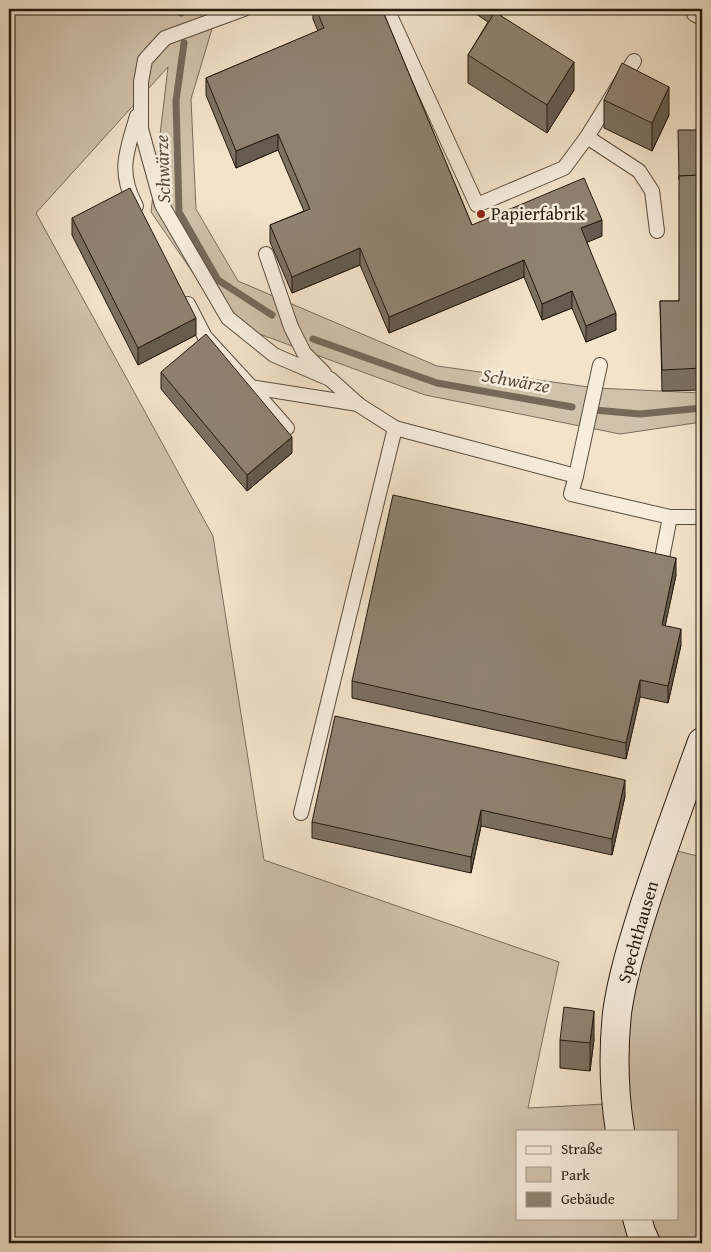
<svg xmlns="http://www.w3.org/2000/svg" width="711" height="1252" viewBox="0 0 711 1252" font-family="'Gentium Book Plus',serif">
	<rect width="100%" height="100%" fill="#f3e3cb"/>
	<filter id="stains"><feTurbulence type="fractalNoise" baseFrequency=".004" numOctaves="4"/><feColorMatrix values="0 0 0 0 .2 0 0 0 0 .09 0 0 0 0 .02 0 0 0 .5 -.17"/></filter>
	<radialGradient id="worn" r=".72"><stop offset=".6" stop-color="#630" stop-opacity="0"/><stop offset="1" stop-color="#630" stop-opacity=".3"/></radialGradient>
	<g fill="#d0c1ab" stroke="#7a6d5d">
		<path d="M9,9H226L217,12L191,99L196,209L238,281L437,366L596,388L702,393V422L620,434L425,395L227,322L151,212L168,67L36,213L213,536L264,860L559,962L528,1108L605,1104L608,1131H517V1218H626L635,1243H9Z"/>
		<path d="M673,850L702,857V1243H660L651,1218H677V1131H631L627,1108L628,1017L638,962Z"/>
	</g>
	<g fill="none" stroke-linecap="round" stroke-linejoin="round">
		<g stroke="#766959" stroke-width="7">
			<path d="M180,9L181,13"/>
			<path d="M184,43L176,101L179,212L218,280L272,315"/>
			<path d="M313,339L437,383L572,407"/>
			<path d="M594,410L640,414L702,408"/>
		</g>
		<g stroke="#584c3e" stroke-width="16">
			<g id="lane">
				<path d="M244,9L165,38L145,60L141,82V129L162,205L228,318L274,355L330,379L359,405L395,428L301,813"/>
				<path d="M387,9L477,205L564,168L587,137L634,61"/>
				<path d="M692,9L694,14L702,18"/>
				<path d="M587,137L639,171L652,191L657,231"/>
				<path d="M136,206C117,171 127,151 137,116"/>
				<path d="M266,254L291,327L304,353L324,373"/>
				<path d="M188,304L205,337L251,387L358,404"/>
				<path d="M251,387L287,428"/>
				<path d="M395,428L576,476L571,494L670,517L661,563"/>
				<path d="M576,476L600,365"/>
				<path d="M670,517H702"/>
			</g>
		</g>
		<g stroke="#24190f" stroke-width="30">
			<g id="secondary">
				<path d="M620,1131C614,1093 613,1052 617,1013C622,977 633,942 644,907C662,851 682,797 702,742"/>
				<path d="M637,1218L641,1232L646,1243"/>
			</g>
		</g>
		<use href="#lane" stroke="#f7eddd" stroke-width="14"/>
		<use href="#secondary" stroke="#f7eddd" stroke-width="28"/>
	</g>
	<g fill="#7c7061" stroke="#24190f">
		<path d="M313,9H382L472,225L602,236L587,242L616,330L586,342L572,308L542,320L524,277L389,333L360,265L292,293L270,242V225L304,211L278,150L236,168L206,95V78L318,31L313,19Z"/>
		<path d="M469,9H506L501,16L574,90L547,133L468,83V55L488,22Z"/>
		<path d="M702,75V390L662,391L660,301H679L702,130Z"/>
		<path d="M604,100L669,115L652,151L604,128Z"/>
		<path d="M72,218L196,335L138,365L72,235Z"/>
		<path d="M161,372L292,453L247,491L161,389Z"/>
		<path d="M676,575L665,625L681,645L668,703L640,697L626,759L352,698V681Z"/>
		<path d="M625,796L612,855L481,826L471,873L312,838V822Z"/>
		<path d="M594,1039L590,1071L560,1068V1040Z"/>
	</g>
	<g fill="#655b4f" stroke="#24190f">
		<path d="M493,9H506L493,26Z"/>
		<path d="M574,62V90L547,133V105Z"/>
		<path d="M669,87V115L652,151V123Z"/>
		<path d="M278,134V150L236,168V151Z"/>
		<path d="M602,220V236L581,245V228Z"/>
		<path d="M360,248V265L292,293V277Z"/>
		<path d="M524,260V277L389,333V317Z"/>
		<path d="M572,291V308L542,320V304Z"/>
		<path d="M616,313V330L586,342V326Z"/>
		<path d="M196,318V335L138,365V348Z"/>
		<path d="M292,437V453L247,491V475Z"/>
		<path d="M676,558V575L662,641V625Z"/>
		<path d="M681,629V645L668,703V686Z"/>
		<path d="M640,680V697L626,759V743Z"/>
		<path d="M625,780V796L612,855V839Z"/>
		<path d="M481,810V826L471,873V857Z"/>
		<path d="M594,1011V1039L590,1071V1043Z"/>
	</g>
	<g fill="#908271" stroke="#24190f">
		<path d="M316,9H382L472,225L584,178L602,220L581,228L616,313L586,326L572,291L542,304L524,260L389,317L360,248L292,277L270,225L310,209L278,134L236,151L206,78L324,28Z"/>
		<path d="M495,12L574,62L547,105L468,55Z"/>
		<path d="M622,63L669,87L652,123L604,100Z"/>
		<path d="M701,75H702V122Z"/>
		<path d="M678,130H702V175L679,176V180Z"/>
		<path d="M702,175V368L662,370L660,301H679V176Z"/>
		<path d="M130,188L196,318L138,348L72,218Z"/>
		<path d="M206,334L292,437L247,475L161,372Z"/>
		<path d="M393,495L676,558L662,625L681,629L668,686L640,680L626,743L352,681Z"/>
		<path d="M335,716L625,780L612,839L481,810L471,857L312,822Z"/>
		<path d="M564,1007L594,1011L590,1043L560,1040Z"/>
	</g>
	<circle fill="#8f2418" stroke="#f7eddd" stroke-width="2" cx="481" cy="214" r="5"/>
	<g text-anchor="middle" stroke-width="5" stroke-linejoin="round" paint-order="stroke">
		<g font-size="18" fill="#24190f" stroke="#f7eddd" text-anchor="start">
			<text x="491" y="220">Papierfabrik</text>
		</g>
		<g font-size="18" fill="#24190f" stroke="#f7eddd">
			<text transform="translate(638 932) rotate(-74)" y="6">Spechthausen</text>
		</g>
		<g font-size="19" font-style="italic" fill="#5b4e41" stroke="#f7eddd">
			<text transform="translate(162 169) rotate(-92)" y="7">Schwärze</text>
			<text transform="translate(516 380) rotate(10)" y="7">Schwärze</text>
		</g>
	</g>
	<rect width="711" height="1252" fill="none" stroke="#f3e3cb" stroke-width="30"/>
	<rect x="10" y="10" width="691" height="1232" fill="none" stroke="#24190f" stroke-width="2.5"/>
	<rect x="15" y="15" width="681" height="1222" fill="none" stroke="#24190f"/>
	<rect x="516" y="1130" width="162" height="90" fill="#f7eddd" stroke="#a3988b"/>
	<rect x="526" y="1146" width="25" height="8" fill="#f7eddd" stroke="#a3988b"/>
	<text x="561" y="1154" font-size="15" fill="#24190f">Straße</text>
	<rect x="526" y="1167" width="25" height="15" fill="#d0c1ab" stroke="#a3988b"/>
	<text x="561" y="1180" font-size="15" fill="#24190f">Park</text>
	<rect x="526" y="1192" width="25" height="15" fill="#908271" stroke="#a3988b"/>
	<text x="561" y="1204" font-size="15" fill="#24190f">Gebäude</text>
	<rect width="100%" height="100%" filter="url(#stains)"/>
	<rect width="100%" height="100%" fill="url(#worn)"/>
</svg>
